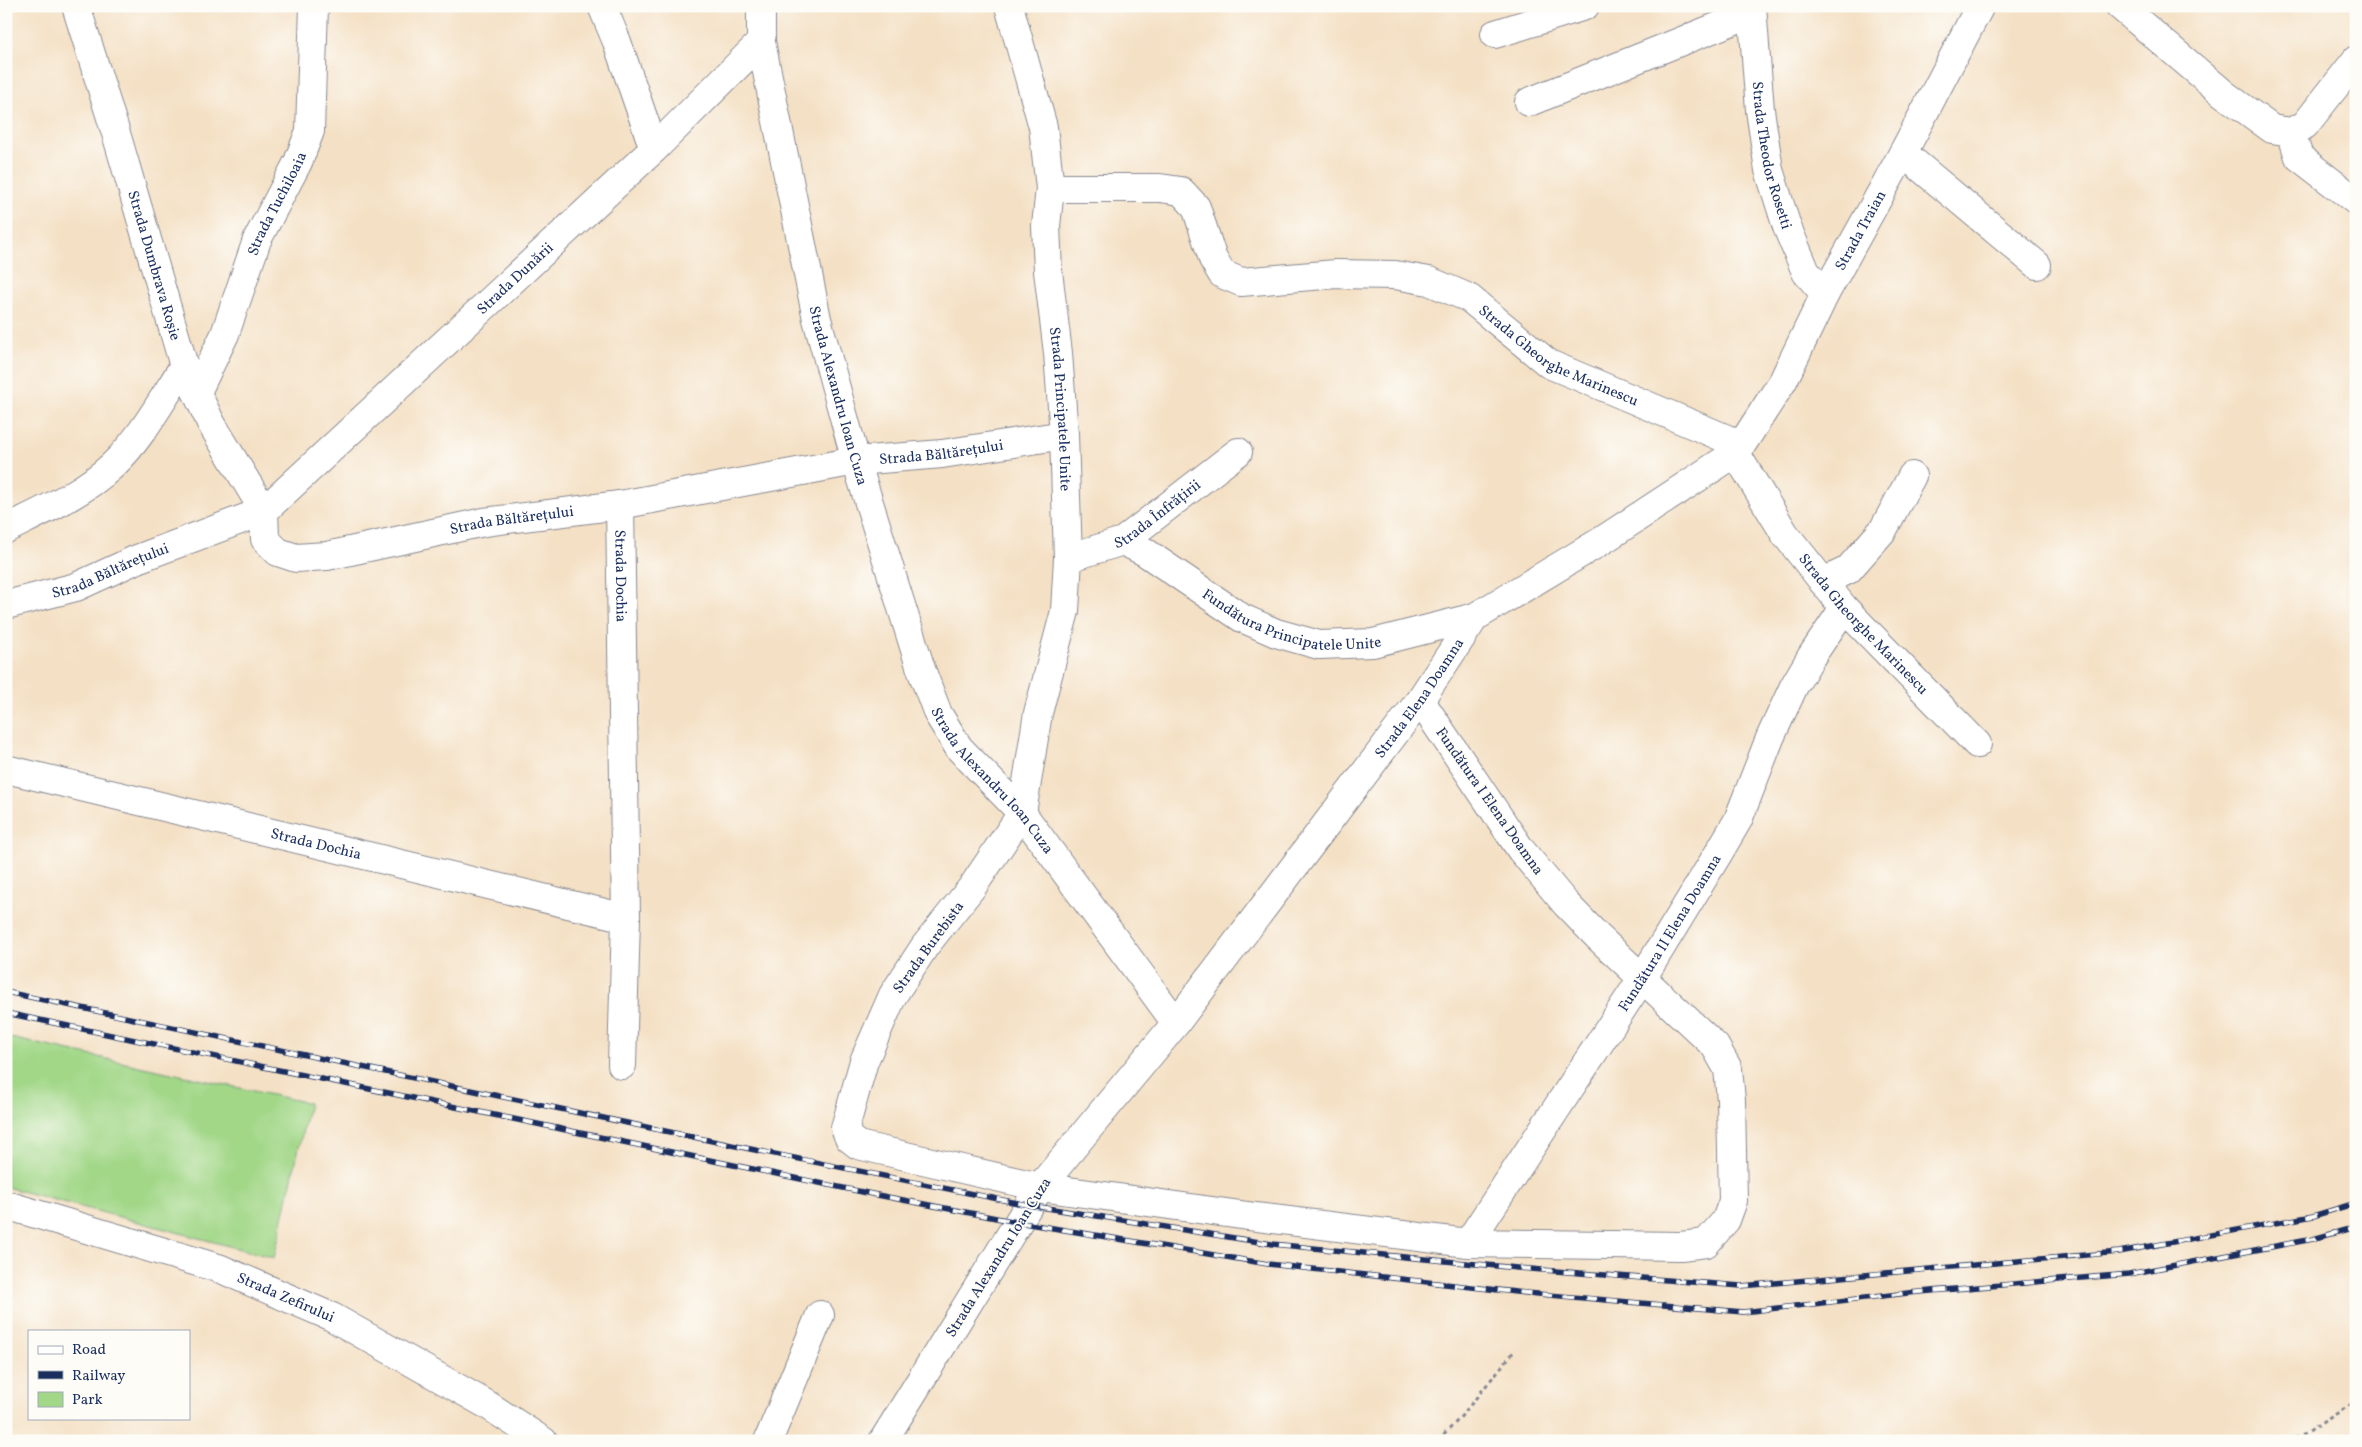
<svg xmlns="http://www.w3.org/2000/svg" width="2362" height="1447" viewBox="0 0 2362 1447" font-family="Vollkorn,serif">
	<rect width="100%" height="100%" fill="#fdfcf7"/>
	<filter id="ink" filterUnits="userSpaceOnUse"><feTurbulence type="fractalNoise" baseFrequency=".02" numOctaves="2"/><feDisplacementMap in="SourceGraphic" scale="10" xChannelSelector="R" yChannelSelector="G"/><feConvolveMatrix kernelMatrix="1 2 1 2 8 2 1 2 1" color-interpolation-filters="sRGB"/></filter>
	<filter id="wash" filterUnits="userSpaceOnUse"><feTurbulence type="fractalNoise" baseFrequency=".0096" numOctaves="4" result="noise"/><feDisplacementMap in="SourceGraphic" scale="20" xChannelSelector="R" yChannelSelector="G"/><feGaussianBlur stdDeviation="1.12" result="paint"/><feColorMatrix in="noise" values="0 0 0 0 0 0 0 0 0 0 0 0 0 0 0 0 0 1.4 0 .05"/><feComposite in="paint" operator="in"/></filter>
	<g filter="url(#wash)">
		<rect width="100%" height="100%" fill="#f4e0c4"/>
		<path fill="#a1d787" stroke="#5e8372" d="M6,1037L309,1103L274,1258L6,1187Z"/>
	</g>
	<g filter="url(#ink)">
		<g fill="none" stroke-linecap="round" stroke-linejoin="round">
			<g stroke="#888891" stroke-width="30">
				<g id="minor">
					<path id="s1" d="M76,6L118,140L184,366L211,423L264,511L654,149L761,42"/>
					<path d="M602,6L617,42L654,149"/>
					<path id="s2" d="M761,6V42L817,319L856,461L921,669L938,714L959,748L1022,813L1176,1023L1040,1187L883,1441"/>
					<path id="s3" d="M1009,6L1043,127L1050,188L1046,226L1048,271L1058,353L1064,435L1068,558L1065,611L1038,713L1022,813L973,886L925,946L893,995L864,1061L845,1128L849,1138L858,1145L1040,1187L1248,1216L1468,1243L1681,1246L1706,1243L1726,1220L1733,1201L1731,1100L1728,1069L1715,1046L1598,937L1566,904L1521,850L1420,700"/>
					<path id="s4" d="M1752,6L1760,110L1769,170L1787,227L1806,272L1825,294"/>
					<path d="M2120,6L2224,94L2272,129L2291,132L2305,125L2356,60"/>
					<path d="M1495,34L1585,6"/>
					<path d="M1529,102L1752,13"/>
					<path d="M2291,132L2299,157L2356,201"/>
					<path d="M1903,153L2037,265"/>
					<path id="s5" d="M1050,188H1160L1181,191L1196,207L1213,259L1222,274L1241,282L1336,274L1395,275L1429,281L1469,298L1549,364L1727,439L1785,534L1844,608L1977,744"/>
					<path id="s6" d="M197,392L225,334L257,240L298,162L310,131L314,6"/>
					<path id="s7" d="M620,505L626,918L622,1065"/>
					<path d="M6,529C42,511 82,494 112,466C141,439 162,400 184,366"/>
					<path id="s8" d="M1123,541L1145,552L1242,618L1276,633L1319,645L1373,643L1475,617"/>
					<path id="s9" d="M1068,558L1123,541L1238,452"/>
					<path d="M1823,582L1848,570L1883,530L1912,476"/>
					<path id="s10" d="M6,605L76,587L137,559L264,511L265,539L278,552L296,558L327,556L484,522L620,505L856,461L942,454L1064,435"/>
					<path id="s11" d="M6,769L626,918"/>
					<path id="s12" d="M1176,1023L1420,700L1475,617L1603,540L1737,452L1783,381L1825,294L1903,153L1980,6"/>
					<path id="s13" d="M6,1205L221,1269L332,1317L486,1404L543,1441"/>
					<path id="s14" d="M1468,1243L1643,977L1718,854L1738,820L1770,738L1794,686L1811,657L1844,608"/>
					<path d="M768,1441L820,1315"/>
				</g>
			</g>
			<g stroke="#888891" stroke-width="3" stroke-dasharray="4 4" stroke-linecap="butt">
				<path d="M1438,1441L1459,1419L1515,1350"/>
				<path d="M2286,1441L2305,1434L2356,1401"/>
			</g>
			<use href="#minor" stroke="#fff" stroke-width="28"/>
			<g stroke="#1b2f5e" stroke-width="5.5">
				<g id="rail">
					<path d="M6,992L755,1150L1028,1205L1272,1244L1517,1268L1741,1286L2119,1252L2313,1216L2356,1203"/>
					<path d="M6,1013L872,1194L1017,1222L1268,1264L1516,1292L1743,1312L1908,1293L2129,1274L2313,1239L2356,1227"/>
				</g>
			</g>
			<use href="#rail" stroke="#fdfcf7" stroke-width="4" stroke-dasharray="11" stroke-linecap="butt"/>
		</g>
	</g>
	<g text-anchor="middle" stroke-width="4" stroke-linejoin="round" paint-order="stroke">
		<g font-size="15" fill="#1b2f5e" stroke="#fdfcf7">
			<text dy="5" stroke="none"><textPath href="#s4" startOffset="151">Strada Theodor Rosetti</textPath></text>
			<text dy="5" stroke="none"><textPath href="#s6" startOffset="205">Strada Tuchiloaia</textPath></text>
			<text dy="5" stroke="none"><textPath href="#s12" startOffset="1068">Strada Traian</textPath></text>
			<text dy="5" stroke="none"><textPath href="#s1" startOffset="271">Strada Dumbrava Roșie</textPath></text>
			<text dy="5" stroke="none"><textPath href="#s1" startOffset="884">Strada Dunării</textPath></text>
			<text dy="5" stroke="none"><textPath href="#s5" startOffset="586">Strada Gheorghe Marinescu</textPath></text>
			<text dy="5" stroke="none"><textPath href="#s2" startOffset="398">Strada Alexandru Ioan Cuza</textPath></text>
			<text dy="5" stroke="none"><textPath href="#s3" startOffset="409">Strada Principatele Unite</textPath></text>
			<text dy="5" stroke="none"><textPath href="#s10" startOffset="995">Strada Băltărețului</textPath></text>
			<text dy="5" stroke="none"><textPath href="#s9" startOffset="101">Strada Înfrățirii</textPath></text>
			<text dy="5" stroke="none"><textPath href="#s10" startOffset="560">Strada Băltărețului</textPath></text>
			<text dy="5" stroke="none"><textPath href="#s10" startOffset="110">Strada Băltărețului</textPath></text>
			<text dy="5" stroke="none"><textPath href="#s7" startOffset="71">Strada Dochia</textPath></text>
			<text dy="5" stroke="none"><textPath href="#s8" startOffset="191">Fundătura Principatele Unite</textPath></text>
			<text dy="5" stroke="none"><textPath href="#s5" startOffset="1006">Strada Gheorghe Marinescu</textPath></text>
			<text dy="5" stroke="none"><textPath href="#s12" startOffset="406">Strada Elena Doamna</textPath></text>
			<text dy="5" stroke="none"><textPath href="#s2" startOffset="818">Strada Alexandru Ioan Cuza</textPath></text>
			<text transform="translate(1490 801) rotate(55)" y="5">Fundătura I Elena Doamna</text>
			<text dy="5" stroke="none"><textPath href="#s11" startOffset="319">Strada Dochia</textPath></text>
			<text dy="5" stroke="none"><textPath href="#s14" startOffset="370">Fundătura II Elena Doamna</textPath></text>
			<text transform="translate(928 947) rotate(-54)" y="5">Strada Burebista</text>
			<text transform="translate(998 1257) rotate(-58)" y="5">Strada Alexandru Ioan Cuza</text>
			<text dy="5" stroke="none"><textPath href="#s13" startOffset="295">Strada Zefirului</textPath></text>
		</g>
	</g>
	<rect width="2362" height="1447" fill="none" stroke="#fdfcf7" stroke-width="25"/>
	<rect x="28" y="1330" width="162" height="90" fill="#fdfcf7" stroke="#a3aaba"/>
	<rect x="38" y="1346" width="25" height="8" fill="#ffffff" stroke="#a3aaba"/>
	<text x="72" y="1354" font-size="15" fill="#1b2f5e">Road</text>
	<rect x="38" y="1371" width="25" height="8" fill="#1b2f5e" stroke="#a3aaba"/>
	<text x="72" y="1380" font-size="15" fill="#1b2f5e">Railway</text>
	<rect x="38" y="1392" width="25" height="15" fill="#a1d787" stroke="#a3aaba"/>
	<text x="72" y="1404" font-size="15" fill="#1b2f5e">Park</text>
</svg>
